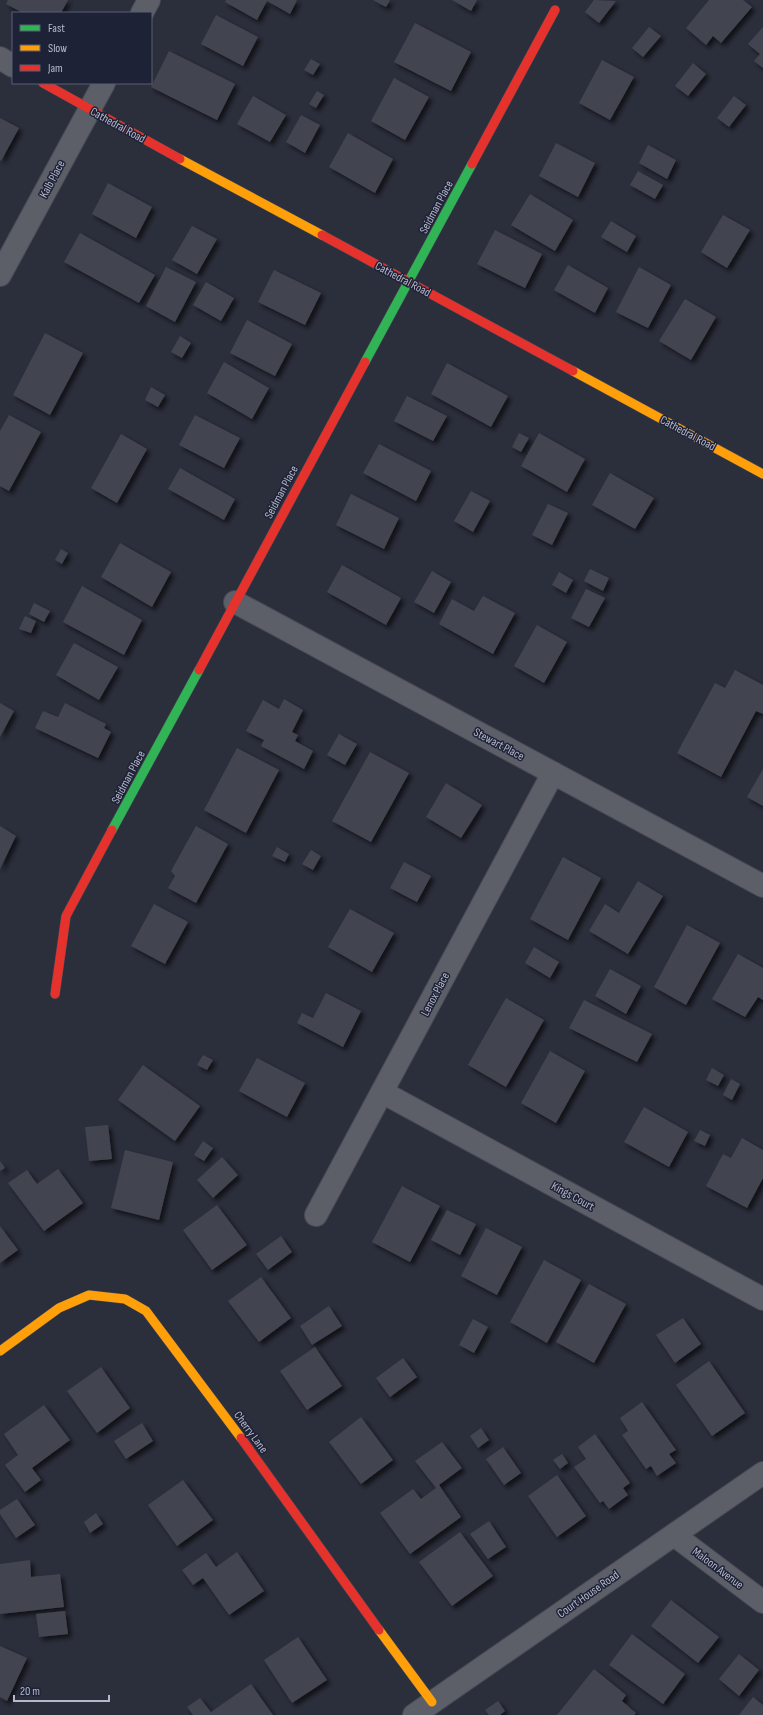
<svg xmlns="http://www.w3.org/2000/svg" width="763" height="1715" viewBox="0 0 763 1715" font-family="'Sofia Sans Condensed',sans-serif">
	<defs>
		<filter id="shadow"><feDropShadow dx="3.5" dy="3.5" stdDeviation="2" flood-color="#0009"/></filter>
	</defs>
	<rect width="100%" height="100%" fill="#2b2e3b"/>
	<g fill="#434550" filter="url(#shadow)">
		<path d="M8,0H68L61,13H23L6,4Z"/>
		<path d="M226,0H297L290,14L267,1L257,20L225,2Z"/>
		<path d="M373,0H390L386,7Z"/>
		<path d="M452,0H477L471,11Z"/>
		<path d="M594,0L616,1L599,23L585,12Z"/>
		<path d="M709,0H743L752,7L721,43L713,36L706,45L686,28Z"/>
		<path d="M216,15L258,37L243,66L201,44Z"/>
		<path d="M415,23L471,52L451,91L394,62Z"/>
		<path d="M649,27L661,36L643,57L632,48Z"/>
		<path d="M763,27V68L754,61L760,54L748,44Z"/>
		<path d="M169,51L235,84L217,120L151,87Z"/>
		<path d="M311,59L320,64L313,75L304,70Z"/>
		<path d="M602,60L634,77L610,120L579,103Z"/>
		<path d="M693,63L706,74L688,96L675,86Z"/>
		<path d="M394,78L429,97L405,140L371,121Z"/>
		<path d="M317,91L324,95L316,108L309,104Z"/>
		<path d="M253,96L286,115L270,142L237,124Z"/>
		<path d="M734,96L746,105L729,127L717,118Z"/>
		<path d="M301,115L320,125L305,153L286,142Z"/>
		<path d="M0,118L19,128L1,161L0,160Z"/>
		<path d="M348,133L393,159L375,193L329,167Z"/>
		<path d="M556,143L595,163L578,197L539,176Z"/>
		<path d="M648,145L676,160L667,179L639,163Z"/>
		<path d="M638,171L663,185L655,199L630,185Z"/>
		<path d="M108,183L152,207L136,238L92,214Z"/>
		<path d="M530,194L573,220L555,251L511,225Z"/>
		<path d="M723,215L750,230L727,268L701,252Z"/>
		<path d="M611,221L636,236L627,252L601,237Z"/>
		<path d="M192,226L217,239L197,274L172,260Z"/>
		<path d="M495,230L542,254L525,288L477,264Z"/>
		<path d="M80,233L155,275L139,303L64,262Z"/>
		<path d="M568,265L608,288L595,313L554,290Z"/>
		<path d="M166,267L196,282L175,322L146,306Z"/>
		<path d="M639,267L671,285L648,328L616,312Z"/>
		<path d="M274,270L321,293L305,325L258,302Z"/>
		<path d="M206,282L234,298L221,321L193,305Z"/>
		<path d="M685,299L716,317L691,360L659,341Z"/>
		<path d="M247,320L292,344L275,376L230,353Z"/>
		<path d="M45,333L83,353L50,415L13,395Z"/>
		<path d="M180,336L191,343L182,358L171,352Z"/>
		<path d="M224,362L269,388L252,419L207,393Z"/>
		<path d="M447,363L508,396L491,427L431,394Z"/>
		<path d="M151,387L165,395L158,407L145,400Z"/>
		<path d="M407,396L447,416L433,441L394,421Z"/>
		<path d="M9,415L41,432L9,491L0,486V431Z"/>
		<path d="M195,415L240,438L224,468L179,445Z"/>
		<path d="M519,433L529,438L521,452L512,447Z"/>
		<path d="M539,433L585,459L567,492L521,466Z"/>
		<path d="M121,434L147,449L117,503L91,488Z"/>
		<path d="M379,444L431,471L416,501L363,473Z"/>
		<path d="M180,468L235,499L224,520L168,489Z"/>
		<path d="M610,473L654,498L635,529L592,505Z"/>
		<path d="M471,491L490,501L473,532L454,521Z"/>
		<path d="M351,494L399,518L384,549L336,525Z"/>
		<path d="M548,504L568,513L552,545L532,535Z"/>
		<path d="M120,543L171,572L152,607L101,577Z"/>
		<path d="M61,549L68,553L62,564L55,560Z"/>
		<path d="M342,565L401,598L386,625L327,592Z"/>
		<path d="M590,569L609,578L603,591L584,581Z"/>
		<path d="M432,571L451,582L434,613L414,602Z"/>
		<path d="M559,572L573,580L566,593L552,585Z"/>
		<path d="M82,586L142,620L124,655L63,622Z"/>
		<path d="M586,589L605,598L589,627L571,618Z"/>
		<path d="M483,596L515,613L493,654L439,624L452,599L474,611Z"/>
		<path d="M34,603L50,611L44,622L29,614Z"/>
		<path d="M25,616L36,621L31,633L19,629Z"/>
		<path d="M537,625L567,642L544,683L514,666Z"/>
		<path d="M74,643L118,667L99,700L56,675Z"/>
		<path d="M735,670L763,685V714L756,711L721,777L677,753L715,683L725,688Z"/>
		<path d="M284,699L303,710L292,732L298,735L295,741L313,751L304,769L261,746L264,740L246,731L263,700L279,709Z"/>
		<path d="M0,703L14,711L0,737Z"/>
		<path d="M65,703L106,724L104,728L111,732L98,758L35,728L43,711L58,717Z"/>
		<path d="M339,734L357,744L345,765L327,755Z"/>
		<path d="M237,748L279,770L246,833L204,810Z"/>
		<path d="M370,752L409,773L371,842L332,821Z"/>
		<path d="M763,769V806L747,797Z"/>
		<path d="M446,783L482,805L461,838L426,817Z"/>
		<path d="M0,826L16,836L0,869Z"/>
		<path d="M196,826L228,844L196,903L168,888L175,876L171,871Z"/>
		<path d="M277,847L289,854L285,862L272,856Z"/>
		<path d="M311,850L321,856L313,870L302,864Z"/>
		<path d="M563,857L601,878L568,940L530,919Z"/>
		<path d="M404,862L431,876L417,902L390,888Z"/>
		<path d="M638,881L663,896L628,954L589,931L605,904L619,913Z"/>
		<path d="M154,904L188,922L165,964L131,946Z"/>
		<path d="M350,909L394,933L372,972L328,947Z"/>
		<path d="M687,925L720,943L686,1005L654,987Z"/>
		<path d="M534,947L559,962L550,978L525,963Z"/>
		<path d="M738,954L763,968V1000L758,997L745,1017L712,999Z"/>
		<path d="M610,969L641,986L626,1014L595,996Z"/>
		<path d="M326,993L361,1011L343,1047L297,1023L302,1013L313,1018Z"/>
		<path d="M506,998L544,1020L506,1087L468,1065Z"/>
		<path d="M584,1000L652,1034L637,1062L569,1028Z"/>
		<path d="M550,1051L585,1071L556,1123L521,1103Z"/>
		<path d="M203,1055L213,1060L207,1070L197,1065Z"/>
		<path d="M257,1058L305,1083L287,1117L239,1091Z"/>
		<path d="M143,1065L200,1106L175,1141L118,1100Z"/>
		<path d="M712,1068L724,1075L718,1086L706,1080Z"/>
		<path d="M731,1079L740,1084L732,1100L723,1095Z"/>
		<path d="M644,1107L688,1132L669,1167L624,1142Z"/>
		<path d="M108,1125L112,1159L89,1161L85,1127Z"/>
		<path d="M700,1130L710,1135L705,1146L694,1141Z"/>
		<path d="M742,1138L763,1150V1178L747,1208L706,1186L723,1154L731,1158Z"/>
		<path d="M203,1141L213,1148L204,1161L194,1155Z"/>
		<path d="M125,1150L173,1162L159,1220L111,1208Z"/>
		<path d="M222,1157L238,1175L213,1198L197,1180Z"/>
		<path d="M0,1161L5,1168L0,1171Z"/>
		<path d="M58,1169L83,1203L44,1231L8,1183L27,1170L37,1184Z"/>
		<path d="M402,1186L440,1206L410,1262L372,1242Z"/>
		<path d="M217,1205L247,1245L212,1270L183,1230Z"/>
		<path d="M447,1210L476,1224L460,1255L431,1240Z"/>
		<path d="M0,1226L18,1250L0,1263Z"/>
		<path d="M486,1228L522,1247L497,1295L461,1276Z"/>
		<path d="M281,1236L292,1252L268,1270L256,1254Z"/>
		<path d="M544,1260L581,1280L547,1343L510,1322Z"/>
		<path d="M261,1277L291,1318L259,1342L228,1301Z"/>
		<path d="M589,1284L626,1304L594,1363L556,1342Z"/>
		<path d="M329,1306L342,1326L312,1345L300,1326Z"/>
		<path d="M683,1318L701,1344L675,1363L656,1335Z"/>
		<path d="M473,1319L488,1327L474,1353L459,1345Z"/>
		<path d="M315,1347L342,1386L307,1410L280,1371Z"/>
		<path d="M403,1358L417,1377L390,1397L376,1378Z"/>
		<path d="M709,1361L745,1413L712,1436L676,1385Z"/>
		<path d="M101,1367L130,1408L97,1433L67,1391Z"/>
		<path d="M642,1402L676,1450L669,1454L676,1463L657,1476L651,1466L646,1469L622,1435L628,1431L620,1418Z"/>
		<path d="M44,1405L70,1440L32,1468L41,1480L25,1492L5,1465L18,1455L4,1434Z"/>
		<path d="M361,1417L393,1460L361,1484L329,1442Z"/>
		<path d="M142,1423L153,1441L126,1459L114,1441Z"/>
		<path d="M481,1428L489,1440L478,1448L470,1436Z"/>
		<path d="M595,1434L630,1483L623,1488L628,1495L609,1509L603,1501L600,1503L574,1467L586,1459L578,1447Z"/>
		<path d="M442,1442L462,1468L439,1485L461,1517L410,1554L380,1513L413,1489L421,1499L436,1488L415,1461Z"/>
		<path d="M503,1447L521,1473L504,1485L486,1459Z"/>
		<path d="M562,1454L568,1463L560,1469L553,1460Z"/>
		<path d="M557,1475L586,1516L557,1537L528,1496Z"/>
		<path d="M183,1480L213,1520L177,1546L148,1505Z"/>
		<path d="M17,1499L35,1525L16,1538L0,1514V1510Z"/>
		<path d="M96,1513L103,1524L90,1533L84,1522Z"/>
		<path d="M489,1521L506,1547L488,1559L470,1534Z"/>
		<path d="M460,1532L493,1576L452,1606L419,1562Z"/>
		<path d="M237,1552L264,1591L229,1615L203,1578L193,1585L182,1570L206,1553L216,1567Z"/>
		<path d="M30,1560L31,1577L60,1574L64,1607L0,1614V1564Z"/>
		<path d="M671,1600L719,1637L698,1663L651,1626Z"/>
		<path d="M65,1611L68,1634L39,1637L36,1614Z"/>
		<path d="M632,1634L685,1674L663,1704L609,1665Z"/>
		<path d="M298,1637L327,1680L292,1703L264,1660Z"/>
		<path d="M0,1646L27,1658L7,1701L0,1697Z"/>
		<path d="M739,1654L759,1670L739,1696L719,1679Z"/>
		<path d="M594,1669L626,1695L622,1701L636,1713L634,1715H557Z"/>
		<path d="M251,1684L273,1715H193L187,1707L200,1698L211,1712Z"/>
		<path d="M753,1697L763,1705V1715H739Z"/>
		<path d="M498,1701L505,1711L500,1715H489L485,1710Z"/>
	</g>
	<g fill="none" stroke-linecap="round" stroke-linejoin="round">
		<g stroke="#474a54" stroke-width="24">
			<g id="street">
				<path d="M142,13L149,0"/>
				<path d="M0,58L13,66"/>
				<path d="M0,275L104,83"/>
				<path d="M235,602L763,886"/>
				<path d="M382,1092L763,1299"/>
				<path d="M316,1215L553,773"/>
				<path d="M674,1535L763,1602"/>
				<path d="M414,1715L763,1473"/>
			</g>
		</g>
		<g stroke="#474a54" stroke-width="10">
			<g id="fast">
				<path d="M365,362L472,164"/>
				<path d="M112,830L199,670"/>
			</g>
		</g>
		<g stroke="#474a54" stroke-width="10">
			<g id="slow">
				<path d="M180,159L322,235"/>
				<path d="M573,371L763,474"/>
				<path d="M0,1351L59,1308L89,1295L125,1299L146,1311L241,1438"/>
				<path d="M379,1630L432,1702"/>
			</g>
		</g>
		<g stroke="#474a54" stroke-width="10">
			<g id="jam">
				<path d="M43,83L180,159"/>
				<path d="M472,164L555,10"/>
				<path d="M322,235L573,371"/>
				<path d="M199,670L365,362"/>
				<path d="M55,994L66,916L112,830"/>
				<path d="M241,1438L379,1630"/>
			</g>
		</g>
		<use href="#street" stroke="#5c5e68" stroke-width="22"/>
		<use href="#fast" stroke="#30b455" stroke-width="9"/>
		<use href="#slow" stroke="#ff9f0a" stroke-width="9"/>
		<use href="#jam" stroke="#e5322d" stroke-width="9"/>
	</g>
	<g text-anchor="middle" stroke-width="3" stroke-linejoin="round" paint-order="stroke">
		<g font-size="12" fill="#b6b9cb" stroke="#1e2236">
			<text transform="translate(118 125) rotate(29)" y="4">Cathedral Road</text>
			<text transform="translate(52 179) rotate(-62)" y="4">Kalb Place</text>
			<text transform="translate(436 207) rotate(-62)" y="4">Seidman Place</text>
			<text transform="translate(403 279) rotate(28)" y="4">Cathedral Road</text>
			<text transform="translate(688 433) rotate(28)" y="4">Cathedral Road</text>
			<text transform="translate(281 492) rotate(-62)" y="4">Seidman Place</text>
			<text transform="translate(499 744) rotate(28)" y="4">Stewart Place</text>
			<text transform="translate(128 777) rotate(-62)" y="4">Seidman Place</text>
			<text transform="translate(435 994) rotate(-62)" y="4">Lenox Place</text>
			<text transform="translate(573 1196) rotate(29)" y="4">Kings Court</text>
			<text transform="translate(251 1432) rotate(54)" y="4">Cherry Lane</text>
			<text transform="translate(718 1568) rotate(37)" y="4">Maloon Avenue</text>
			<text transform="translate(588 1594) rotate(-35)" y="4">Court House Road</text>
		</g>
	</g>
	<rect x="12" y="12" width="140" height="72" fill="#1e2236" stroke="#5b5e72"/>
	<rect x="20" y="25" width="20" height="6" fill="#30b455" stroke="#5b5e72"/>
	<text x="48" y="32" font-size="12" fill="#b6b9cb">Fast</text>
	<rect x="20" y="45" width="20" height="6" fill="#ff9f0a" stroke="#5b5e72"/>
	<text x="48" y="52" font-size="12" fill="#b6b9cb">Slow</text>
	<rect x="20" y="65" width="20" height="6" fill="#e5322d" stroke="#5b5e72"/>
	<text x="48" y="72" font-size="12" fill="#b6b9cb">Jam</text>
	<path d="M14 1695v6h95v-6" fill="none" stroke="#b6b9cb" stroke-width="2"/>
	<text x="20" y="1695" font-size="12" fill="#b6b9cb" stroke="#1e2236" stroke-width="3" paint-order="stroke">20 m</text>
</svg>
